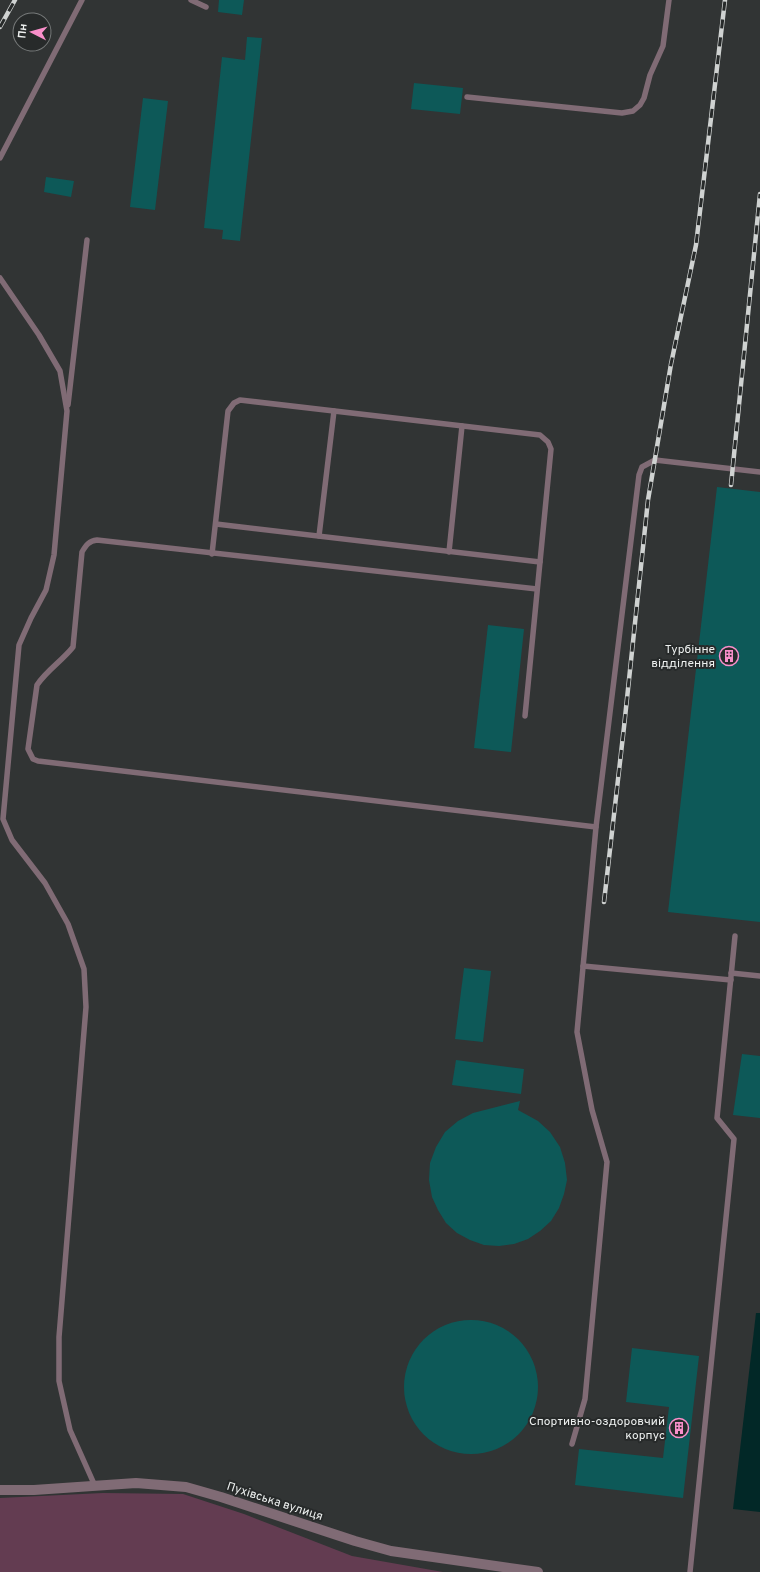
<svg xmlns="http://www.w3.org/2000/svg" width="760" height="1572" viewBox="0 0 760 1572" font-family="Overpass,sans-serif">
	<rect width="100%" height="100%" fill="#313434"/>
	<path fill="#633c51" d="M103,1493L183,1494L244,1514L352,1556L443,1572H0V1498Z"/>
	<path fill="#022827" d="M756,1313H760V1512L733,1509Z"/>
	<g fill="#0d5958">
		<path d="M219,0H244L242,15L218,12Z"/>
		<path d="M247,37L262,38L240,241L222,239L223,230L204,228L222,57L245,60Z"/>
		<path d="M414,83L463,88L460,114L411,109Z"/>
		<path d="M143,98L168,101L155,210L130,207Z"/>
		<path d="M46,177L74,181L71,197L44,192Z"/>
		<path d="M717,487L760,492V922L668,912Z"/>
		<path d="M488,625L524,629L511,752L474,748Z"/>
		<path d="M464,968L491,971L483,1042L455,1039Z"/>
		<path d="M742,1054L760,1056V1118L733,1115Z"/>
		<path d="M456,1060L524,1069L521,1094L452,1085Z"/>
		<path d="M520,1101L518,1110L538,1121L550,1132L560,1147L565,1163L567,1180L564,1194L559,1208L551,1221L540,1231L528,1239L514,1244L499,1246L484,1245L470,1240L457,1233L446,1223L438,1210L432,1197L429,1180L430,1163L436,1147L445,1132L458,1121L473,1113Z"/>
		<circle cx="471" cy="1387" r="67"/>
		<path d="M632,1348L699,1356L683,1498L575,1485L579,1449L663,1458L669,1407L626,1402Z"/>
	</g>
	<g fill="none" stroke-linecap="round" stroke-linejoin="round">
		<g stroke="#806b75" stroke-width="5.5">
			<path d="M191,0L206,7"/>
			<path d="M467,97L622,113L633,111L640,105L644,98L650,75L663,46L669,0"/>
			<path d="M0,158L82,0"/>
			<path d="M0,278L39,335L60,371L67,411L54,555L46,590L31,618L19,645L3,819L12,840L45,883L68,924L84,969L86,1007L59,1337V1381L70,1430L95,1486"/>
			<path d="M68,405L87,240"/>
			<path d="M216,524L540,562"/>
			<path d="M319,536L334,411"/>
			<path d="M449,552L462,426"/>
			<path d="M212,554L228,411L234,403L240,400L540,435L548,442L551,449L525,716"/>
			<path d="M537,589L97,540C89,541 86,545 82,552L73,647C62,661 47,670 37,685L28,749L33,759L38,761L596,827"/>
			<path d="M583,966L731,980"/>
			<path d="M731,973L760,976"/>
			<path d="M572,1444L585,1399L607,1162L592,1110L577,1032L596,827L639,475L642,467L655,460L760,472"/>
			<path d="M690,1572L734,1139L717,1118L735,936"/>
		</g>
		<path stroke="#806b75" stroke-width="10" d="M0,1490H34L136,1483L186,1487L221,1497L355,1541L391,1551L538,1572"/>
		<g stroke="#cfd2d1" stroke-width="4.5">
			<g id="rail">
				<path d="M0,27L15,0"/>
				<path d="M731,485L760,194"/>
				<path d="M604,902L624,727L648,500L671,364L696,245L725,0"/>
			</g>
		</g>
		<use href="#rail" stroke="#272a2a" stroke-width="3" stroke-dasharray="9" stroke-linecap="butt"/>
	</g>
	<defs>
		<g id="building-ring" transform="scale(1)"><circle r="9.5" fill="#272a2a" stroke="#f98fca" stroke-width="1.5"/><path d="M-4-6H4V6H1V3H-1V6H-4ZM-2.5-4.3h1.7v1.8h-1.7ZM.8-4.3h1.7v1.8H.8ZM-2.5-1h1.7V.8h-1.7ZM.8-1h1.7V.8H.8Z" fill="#f98fca"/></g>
	</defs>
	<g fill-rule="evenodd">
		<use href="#building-ring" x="729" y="656"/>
		<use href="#building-ring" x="679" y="1428"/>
	</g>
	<g text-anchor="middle" stroke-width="4" stroke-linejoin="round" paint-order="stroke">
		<g font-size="12" fill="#edf0ef" stroke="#272a2a" text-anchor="end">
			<text x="715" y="653">Турбінне<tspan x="715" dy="14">відділення</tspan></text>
			<text x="665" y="1425">Спортивно-оздоровчий<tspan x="665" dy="14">корпус</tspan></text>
		</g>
		<g font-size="12" fill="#edf0ef" stroke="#272a2a">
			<text transform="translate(275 1501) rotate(18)" y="4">Пухівська вулиця</text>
		</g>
	</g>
	<g transform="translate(32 32) rotate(276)"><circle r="19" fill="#272a2a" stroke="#767979"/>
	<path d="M0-3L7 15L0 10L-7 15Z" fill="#f98fca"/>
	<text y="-6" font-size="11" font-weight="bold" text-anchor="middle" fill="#edf0ef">Пн</text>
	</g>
</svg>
